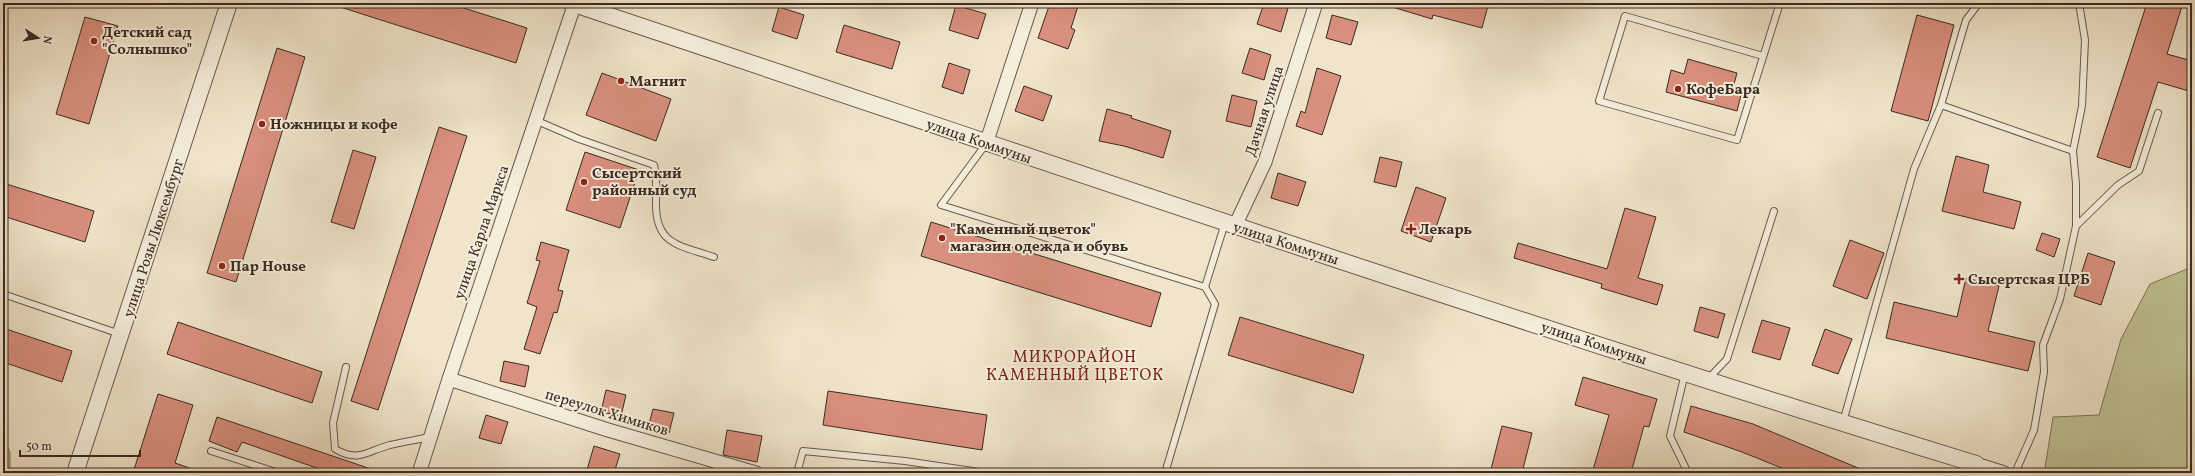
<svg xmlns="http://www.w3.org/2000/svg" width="2195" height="476" viewBox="0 0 2195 476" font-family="Vollkorn,serif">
	<rect width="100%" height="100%" fill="#f0e5cb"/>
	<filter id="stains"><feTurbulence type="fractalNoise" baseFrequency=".005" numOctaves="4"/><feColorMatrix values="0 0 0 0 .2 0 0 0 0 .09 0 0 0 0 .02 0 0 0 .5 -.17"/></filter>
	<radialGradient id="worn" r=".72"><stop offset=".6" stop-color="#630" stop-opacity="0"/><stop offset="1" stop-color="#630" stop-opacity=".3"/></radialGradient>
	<g fill="#c0c393" stroke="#7d765a">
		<path d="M2192,267V473H2060L2045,468L2053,417L2099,415L2121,339L2150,284Z"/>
		<path d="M3,438L10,452V473H3Z"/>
	</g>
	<g fill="#da907e" stroke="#3a2a22">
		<path d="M338,3H448L527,28L516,63L337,6Z"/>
		<path d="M1050,3H1079L1071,28L1075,30L1068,49L1038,38Z"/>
		<path d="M1264,3H1272L1288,8L1281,32L1257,24Z"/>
		<path d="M1389,3H1476L1488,6L1482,28L1433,15L1432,19L1389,6Z"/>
		<path d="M2147,3H2183L2167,54L2192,61V92L2158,82L2130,168L2097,157Z"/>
		<path d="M956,5L986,14L978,39L949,30Z"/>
		<path d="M779,7L804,15L797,39L772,31Z"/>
		<path d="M1332,15L1358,22L1351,45L1326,38Z"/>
		<path d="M1917,15L1954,25L1928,121L1891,111Z"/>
		<path d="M85,17L118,26L89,124L56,114Z"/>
		<path d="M844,25L900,42L892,69L836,52Z"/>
		<path d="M277,48L305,57L236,282L207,273Z"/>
		<path d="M1250,48L1271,55L1264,80L1242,73Z"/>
		<path d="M1688,59L1737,73L1733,88L1742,91L1737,111L1666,92L1671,70L1684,74Z"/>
		<path d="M949,63L970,70L963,94L942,87Z"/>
		<path d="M1317,68L1341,76L1322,135L1296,126L1301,111L1305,113Z"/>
		<path d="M602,73L671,99L656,141L586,115Z"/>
		<path d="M1024,86L1052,96L1043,121L1015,111Z"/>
		<path d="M1232,95L1257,101L1251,127L1226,121Z"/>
		<path d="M1107,109L1132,116L1131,118L1171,131L1163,158L1124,146L1099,141Z"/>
		<path d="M439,127L467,136L378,410L351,401Z"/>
		<path d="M353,150L376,157L354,229L331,222Z"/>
		<path d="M585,152L639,170L620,228L566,210Z"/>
		<path d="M1956,156L1989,165L1983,192L2021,202L2014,229L1942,211Z"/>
		<path d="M1380,157L1402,162L1396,187L1374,182Z"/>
		<path d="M1278,173L1306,182L1298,206L1271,198Z"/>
		<path d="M3,183L94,211L85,242L3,216Z"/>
		<path d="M1416,187L1446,198L1431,242L1401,231Z"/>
		<path d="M1625,208L1656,217L1638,278L1663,285L1657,305L1601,288L1602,284L1514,258L1518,243L1607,269Z"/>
		<path d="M931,222L1161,293L1151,327L921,256Z"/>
		<path d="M2042,233L2060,239L2054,257L2036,250Z"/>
		<path d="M1850,240L1884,253L1867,299L1833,286Z"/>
		<path d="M541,242L569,250L558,290L563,291L557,313L554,312L540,354L524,349L537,307L527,303L540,261L536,260Z"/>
		<path d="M2088,253L2115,262L2101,305L2074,296Z"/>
		<path d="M1966,278L1999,286L1988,331L2035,342L2028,371L1886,338L1894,302L1957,317Z"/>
		<path d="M1700,307L1725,314L1718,338L1694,331Z"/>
		<path d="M1240,317L1364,355L1353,393L1228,355Z"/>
		<path d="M1762,320L1790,328L1780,360L1752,352Z"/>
		<path d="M178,322L322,372L312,403L167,354Z"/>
		<path d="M3,328L72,351L62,382L3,362Z"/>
		<path d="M1825,329L1852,339L1838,374L1812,365Z"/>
		<path d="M504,361L529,366L525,387L500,381Z"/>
		<path d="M1583,377L1657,399L1649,427L1644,426L1631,473H1592L1609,415L1575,405Z"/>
		<path d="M606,390L626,395L621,416L601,412Z"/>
		<path d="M828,391L987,415L982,450L823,425Z"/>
		<path d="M158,394L193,405L175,463L198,471V473H133Z"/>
		<path d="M1691,406L1753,424L1870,473H1794L1742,452L1684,432Z"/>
		<path d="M653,409L674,413L669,433L648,428Z"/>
		<path d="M486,415L508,422L501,444L479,438Z"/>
		<path d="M217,417L377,471L376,473H331L242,442L237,452L209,441Z"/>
		<path d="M1502,426L1532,433L1522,473H1490Z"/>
		<path d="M727,430L762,436L757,462L723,455Z"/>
		<path d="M594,446L620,454L614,473H586Z"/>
	</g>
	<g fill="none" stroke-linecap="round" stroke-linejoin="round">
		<g stroke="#68594c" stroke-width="8">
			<g id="service">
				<path d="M1763,56L1625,16L1599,101L1737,140L1780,3"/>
				<path d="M1941,105L2073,151"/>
				<path d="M535,120L579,139L654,165C657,178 656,188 656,202C655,245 679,245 714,257"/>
				<path d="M986,144L941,205L1205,287L1225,223"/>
				<path d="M2076,226L2118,185L2139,171L2158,113"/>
				<path d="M3,294L120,334"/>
				<path d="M346,367L333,423L335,449C359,463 367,451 390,445C403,442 416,440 430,437"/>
				<path d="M1685,373L1670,436L1688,473"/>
				<path d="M1708,379L1727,359L1774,211"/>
				<path d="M1843,422L1914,169L1941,105L1966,20L1979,3"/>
				<path d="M211,451L279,473"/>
				<path d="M797,473L803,451L905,461L986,473"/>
				<path d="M1165,473L1215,304L1205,287"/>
				<path d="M2015,473L2034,430L2044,372L2043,345L2060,299L2076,226V184L2073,151L2082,106L2085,40L2079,3"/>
			</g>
		</g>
		<g stroke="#68594c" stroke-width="15">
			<g id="minor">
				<path d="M986,144L1032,3"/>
				<path d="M1235,226L1265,162L1316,3"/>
				<path d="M449,379L608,430L756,473"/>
				<path d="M1976,464L2004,473"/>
				<path d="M419,473L449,379L575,3"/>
			</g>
		</g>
		<g stroke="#68594c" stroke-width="18">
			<g id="tertiary">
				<path d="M571,3C1039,159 1504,320 1976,464L1974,473"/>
				<path d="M75,473L229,3"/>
			</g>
		</g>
		<use href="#service" stroke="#f5eedd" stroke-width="6"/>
		<use href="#minor" stroke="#f5eedd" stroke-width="13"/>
		<use href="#tertiary" stroke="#f5eedd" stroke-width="16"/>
	</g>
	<g fill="#8f2418" stroke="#f5eedd" stroke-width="1.5">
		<circle cx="94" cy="41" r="4"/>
		<circle cx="621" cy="81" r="4"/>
		<circle cx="1678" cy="89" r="4"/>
		<circle cx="262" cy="124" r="4"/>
		<circle cx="584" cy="182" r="4"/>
		<path d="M1409 223h4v4h4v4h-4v4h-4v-4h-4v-4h4z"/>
		<circle cx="942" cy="238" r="4"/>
		<circle cx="222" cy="266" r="4"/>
		<path d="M1957 273h4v4h4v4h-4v4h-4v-4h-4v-4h4z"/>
	</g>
	<g text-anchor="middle" stroke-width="4" stroke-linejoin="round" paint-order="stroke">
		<g font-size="15" font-weight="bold" fill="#3a2a22" stroke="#f5eedd" text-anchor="start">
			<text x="102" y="37">Детский сад<tspan x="102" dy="17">"Солнышко"</tspan></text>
			<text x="629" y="86">Магнит</text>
			<text x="1686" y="94">КофеБара</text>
			<text x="270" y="129">Ножницы и кофе</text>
			<text x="592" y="178">Сысертский<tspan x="592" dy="17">районный суд</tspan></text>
			<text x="950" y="234">"Каменный цветок"<tspan x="950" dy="17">магазин одежда и обувь</tspan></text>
			<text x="1419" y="234">Лекарь</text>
			<text x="230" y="271">Пар House</text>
			<text x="1968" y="284">Сысертская ЦРБ</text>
		</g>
		<g font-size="15" fill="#3a2a22" stroke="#f5eedd">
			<text transform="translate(1264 111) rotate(-72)" y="5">Дачная улица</text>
			<text transform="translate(979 141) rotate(19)" y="5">улица Коммуны</text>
			<text transform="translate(481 232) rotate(-71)" y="5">улица Карла Маркса</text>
			<text transform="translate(153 238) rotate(-72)" y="5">улица Розы Люксембург</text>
			<text transform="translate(1286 243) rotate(18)" y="5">улица Коммуны</text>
			<text transform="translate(1594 343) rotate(18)" y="5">улица Коммуны</text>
			<text transform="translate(607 412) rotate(17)" y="5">переулок Химиков</text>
		</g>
		<g font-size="16" letter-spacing="1" fill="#7a1f14" stroke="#f5eedd">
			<text x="1075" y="362">МИКРОРАЙОН<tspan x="1075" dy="18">КАМЕННЫЙ ЦВЕТОК</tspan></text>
		</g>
	</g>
	<rect width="2195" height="476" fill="none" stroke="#f0e5cb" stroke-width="16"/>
	<rect x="4" y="4" width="2187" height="468" fill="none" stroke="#3a2a22" stroke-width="2"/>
	<rect x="8" y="8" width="2179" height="460" fill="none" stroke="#3a2a22"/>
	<g transform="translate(38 38) rotate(102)" stroke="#f5eedd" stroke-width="3" paint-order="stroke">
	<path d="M0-3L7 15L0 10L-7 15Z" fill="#3a2a22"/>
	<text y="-6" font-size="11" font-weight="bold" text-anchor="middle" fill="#3a2a22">N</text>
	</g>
	<path d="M20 450v6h120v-6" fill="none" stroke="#3a2a22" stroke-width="2"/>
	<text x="26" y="450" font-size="12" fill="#3a2a22" stroke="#f5eedd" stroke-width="3" paint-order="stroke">50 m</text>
	<rect width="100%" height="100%" filter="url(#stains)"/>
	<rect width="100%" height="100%" fill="url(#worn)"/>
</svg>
